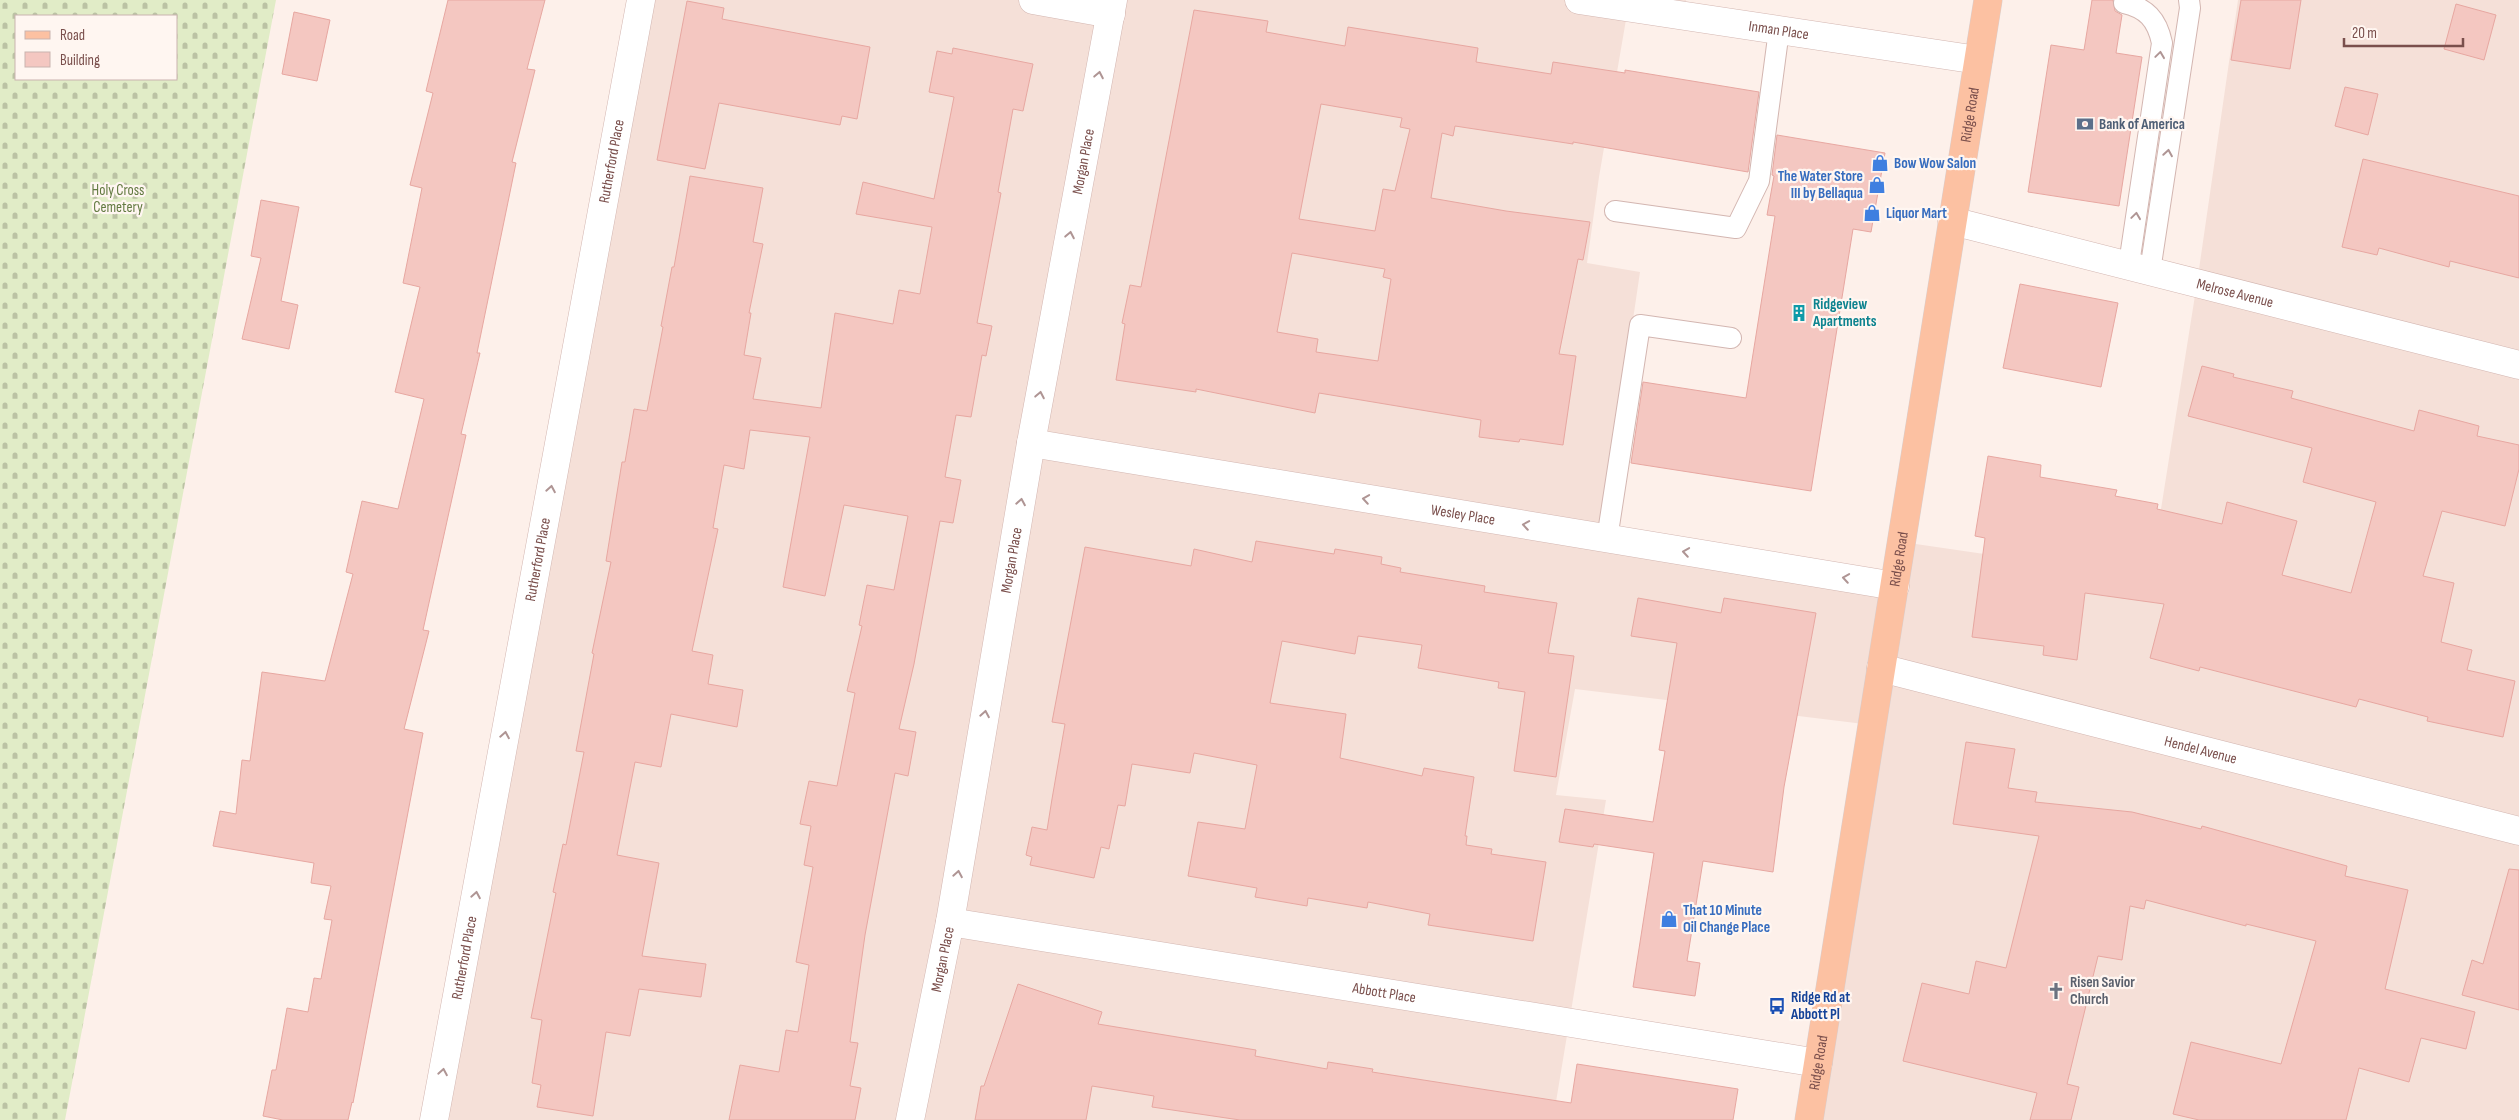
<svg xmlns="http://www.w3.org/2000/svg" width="2519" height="1120" viewBox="0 0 2519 1120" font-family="'Sofia Sans Condensed',sans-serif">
	<defs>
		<pattern id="cemetery-stones" width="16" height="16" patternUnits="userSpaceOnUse" patternTransform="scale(1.25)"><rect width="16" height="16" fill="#e1ecc7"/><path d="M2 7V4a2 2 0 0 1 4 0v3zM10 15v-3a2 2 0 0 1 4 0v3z" fill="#bbc2a4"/></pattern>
	</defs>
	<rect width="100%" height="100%" fill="#fdf0ea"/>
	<path fill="#f5e0d8" d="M641,0H1686L1684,16L1628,8L1599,177L1587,263L1640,272L1601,537L1894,586L1902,542L2150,578L2197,283L2238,0H2519V1120H1809L1872,725L1575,689L1556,795L1606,800L1553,1120H434Z"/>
	<path fill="url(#cemetery-stones)" fill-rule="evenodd" d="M0,0H276L65,1120H0ZM16,16H176V79H16Z"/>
	<g fill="#f4c7c1" stroke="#e7a7a1" fill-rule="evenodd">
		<path d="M448,0H545L527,69L535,70L512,162L516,163L477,353H480L461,434L466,435L423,630L429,631L404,729L423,733L353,1103L352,1102L348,1120H283L263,1116L272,1070H276L287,1008L308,1012L314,978L321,979L332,920L324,919L331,886L311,883L314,863L213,846L220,811L236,814L242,760L250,761L262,672L325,681L353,574L346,572L362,501L398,509L424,399L395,392L420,287L403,283L422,188L410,185L433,93L426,91Z"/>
		<path d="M2092,0H2113L2115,11L2122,15L2116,53L2142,57L2119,206L2028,192L2051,45L2084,50Z"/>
		<path d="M2241,0H2301L2290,69L2231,60Z"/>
		<path d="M687,1L724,8L722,19L870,47L857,119L842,116L840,125L719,103L705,169L657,160Z"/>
		<path d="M2456,4L2496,15L2484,60L2444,49Z"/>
		<path d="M1194,10L1268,21L1266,32L1345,46L1348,27L1478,48L1476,62L1551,74L1553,62L1625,73V70L1759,92L1748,172L1573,142V144L1455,126L1453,136L1442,133L1431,198L1506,211L1590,222L1583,260L1578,259L1559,354L1576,356L1563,445L1520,439L1519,442L1479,437L1481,420L1319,393L1315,413L1196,389V392L1116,380L1125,324L1122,323L1130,285L1141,287ZM1321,104L1402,118L1400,127L1410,129L1395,191L1383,189L1375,231L1299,219ZM1292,253L1385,269L1383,277L1391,279L1378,361L1316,352L1318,339L1277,332Z"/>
		<path d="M294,12L330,20L317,81L282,74Z"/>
		<path d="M953,48L1033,64L1023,111L1013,109L998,192L1001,193L977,323L992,326L986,356L982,355L971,417L956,415L945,477L961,480L953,523L940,521L914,664L899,729L916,732L908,776L895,773L865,935L850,1042L858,1043L850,1086L861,1088L855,1120H729L740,1065L779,1072L786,1030L798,1032L809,965L796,962L813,867L804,865L811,826L800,824L809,781L837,786L855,693L847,691L862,626L859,625L867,585L894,590L908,516L844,505L825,596L783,587L810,437L750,430L744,469L724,465L713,528L718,529L692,651L713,655L708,684L743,690L737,727L671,714L661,767L635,762L617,855L659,863L642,956L706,964L701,997L639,989L630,1036L606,1032L593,1116L537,1107L541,1085L532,1083L542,1020L531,1018L556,893L553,892L563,844L566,845L584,752L576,751L594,654L592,653L611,562L606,561L622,462H625L634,409L647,411L663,327L661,326L672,267H674L690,176L763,188L753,242L763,244L749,313H751L744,355L761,358L753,399L821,408L835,313L893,324L899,290L920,294L932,227L856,214L863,182L934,199L954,97L929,92L937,51L952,54Z"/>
		<path d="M2345,87L2378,94L2368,135L2335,126Z"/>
		<path d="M1777,135L1885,153L1871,232L1853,229L1811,491L1631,463L1643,382L1746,398L1775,216L1767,215L1774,176L1772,175Z"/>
		<path d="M2363,159L2519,196V278L2450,261L2449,267L2379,248L2377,255L2342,247Z"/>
		<path d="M261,200L299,207L281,301L298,305L289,349L242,339L261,258L251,256Z"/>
		<path d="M2020,284L2118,303L2101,387L2003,368Z"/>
		<path d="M2202,366L2234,374L2233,377L2293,391L2291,398L2414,431L2419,410L2479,426L2477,436L2519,445V469L2505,526L2442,511L2423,576L2454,583L2441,642L2472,650L2467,670L2515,681L2503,737L2427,721L2428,717L2359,699L2356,707L2200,667L2199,671L2150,658L2164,604L2085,593L2077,660L2043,655L2044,646L1972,637L1985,538L1975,536L1988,456L2041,465L2040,477L2117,490L2115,496L2158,504L2157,509L2222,524L2227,502L2297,521L2282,575L2351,593L2376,502L2303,482L2312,448L2188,416Z"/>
		<path d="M1256,541L1334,554L1335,549L1382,557L1381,564L1401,568L1400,572L1485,586L1484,592L1557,603L1548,653L1574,656L1556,777L1514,771L1525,692L1498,688L1499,682L1418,668L1422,645L1358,636L1355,654L1282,641L1270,703L1346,714L1340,758L1422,776L1424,768L1474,777L1465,836H1467L1466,845L1492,849L1491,854L1546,862L1533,941L1428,925L1430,914L1368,902L1367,908L1308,898L1307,906L1255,897L1257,888L1188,876L1198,822L1245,829L1257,765L1194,753L1190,773L1132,764L1125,806L1118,805L1109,849L1101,847L1094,878L1030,865L1032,857L1026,855L1032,827L1047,830L1052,799L1065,724L1052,722L1085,547L1191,566L1194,549L1252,562Z"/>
		<path d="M1638,598L1721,613L1724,598L1816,613L1784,787L1773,872L1703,861L1687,961L1700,963L1695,996L1633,987L1654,853L1594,844L1593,847L1559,842L1565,809L1653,822L1665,751L1659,750L1677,643L1631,636Z"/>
		<path d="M1966,742L2015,749L2008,788L2037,792L2035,802L2132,812L2201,829L2202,826L2347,866L2345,876L2408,890L2385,989L2475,1012L2466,1049L2421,1038L2409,1082L2359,1068L2346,1120H2199L2173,1114L2191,1042L2281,1064L2316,941L2246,924V926L2146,900L2144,909L2130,906L2122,960L2098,956L2067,1084L2079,1087L2071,1120H2030L2037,1093L1903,1061L1922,983L1969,994L1976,961L2006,968L2039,836L1953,824Z"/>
		<path d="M2509,869L2519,870V1010L2462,995L2472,960L2483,964Z"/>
		<path d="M1018,984L1102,1012L1098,1024L1256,1050L1255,1056L1327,1069L1328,1062L1373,1069L1372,1072L1571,1103L1577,1064L1738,1089L1733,1120H1240L1152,1107L1154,1096L1092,1086L1086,1120H975L981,1086H984Z"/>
	</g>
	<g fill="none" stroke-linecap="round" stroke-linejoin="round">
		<g stroke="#d3b6b1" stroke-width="22">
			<g id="lane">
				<path d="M2124,3C2146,8 2157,19 2162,43L2129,264"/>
				<path d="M1615,211L1736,228L1759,181L1779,30"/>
				<path d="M2150,271L2190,8L2189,0"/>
				<path d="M1607,539L1640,325L1731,338"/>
			</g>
		</g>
		<g stroke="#d3b6b1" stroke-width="29">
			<g id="street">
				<path d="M1033,0L1111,14"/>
				<path id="s1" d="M1579,0L1978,60"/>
				<path id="s2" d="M1952,221L2519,365"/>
				<path id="s3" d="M1031,443L1895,586"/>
				<path id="s4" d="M1881,668L2519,831"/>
				<path id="s5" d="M950,922L1818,1063"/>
				<path id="s6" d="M434,1120L641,0"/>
				<path id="s7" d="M910,1120L950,922L1031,443L1113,0"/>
			</g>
		</g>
		<g stroke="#dacecd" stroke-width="29">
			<g id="primary">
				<path id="s8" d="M1809,1120L1988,0"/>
			</g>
		</g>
		<use href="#lane" stroke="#fff" stroke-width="20"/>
		<use href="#street" stroke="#fff" stroke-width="28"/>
		<use href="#primary" stroke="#fcc1a2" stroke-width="28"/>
	</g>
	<defs><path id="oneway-chevron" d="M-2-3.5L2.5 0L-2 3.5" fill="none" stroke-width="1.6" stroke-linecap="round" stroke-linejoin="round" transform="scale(1.25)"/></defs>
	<g stroke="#af9594">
		<use href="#oneway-chevron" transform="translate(2160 55) rotate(-82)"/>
		<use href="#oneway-chevron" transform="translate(1099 75) rotate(-79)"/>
		<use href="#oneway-chevron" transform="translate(2168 153) rotate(-81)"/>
		<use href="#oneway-chevron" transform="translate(2136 216) rotate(-82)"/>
		<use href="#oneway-chevron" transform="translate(1070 235) rotate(-79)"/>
		<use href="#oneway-chevron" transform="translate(1040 395) rotate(-79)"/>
		<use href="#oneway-chevron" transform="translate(551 489) rotate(-80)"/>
		<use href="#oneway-chevron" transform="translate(1366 499) rotate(-171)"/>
		<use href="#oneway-chevron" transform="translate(1021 502) rotate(-80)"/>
		<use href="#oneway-chevron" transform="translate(1526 525) rotate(-171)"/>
		<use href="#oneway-chevron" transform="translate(1686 552) rotate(-171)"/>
		<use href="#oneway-chevron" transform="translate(1846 578) rotate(-171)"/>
		<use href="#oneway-chevron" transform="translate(985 714) rotate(-80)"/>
		<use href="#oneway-chevron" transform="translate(505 735) rotate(-80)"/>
		<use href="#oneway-chevron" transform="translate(958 874) rotate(-80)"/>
		<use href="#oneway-chevron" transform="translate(476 895) rotate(-80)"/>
		<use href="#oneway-chevron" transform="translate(443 1072) rotate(-80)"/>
	</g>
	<defs>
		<g id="bank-bare" transform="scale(1.35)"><path d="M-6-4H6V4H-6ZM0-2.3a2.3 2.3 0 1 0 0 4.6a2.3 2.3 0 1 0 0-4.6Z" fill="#5c6f8a" stroke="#fff6f1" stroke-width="2.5" paint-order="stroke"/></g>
		<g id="shop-bare" transform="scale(1.35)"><path d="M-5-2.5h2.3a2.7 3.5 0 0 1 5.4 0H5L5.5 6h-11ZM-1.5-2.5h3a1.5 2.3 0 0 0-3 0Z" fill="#3f7fe0" stroke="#fff6f1" stroke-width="2.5" paint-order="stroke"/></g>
		<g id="building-bare" transform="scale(1.35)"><path d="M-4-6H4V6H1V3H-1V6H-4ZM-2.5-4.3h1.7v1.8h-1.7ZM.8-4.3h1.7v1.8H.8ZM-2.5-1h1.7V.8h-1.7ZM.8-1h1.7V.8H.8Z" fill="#0f9aa8" stroke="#fff6f1" stroke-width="2.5" paint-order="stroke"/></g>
		<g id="church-bare" transform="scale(1.35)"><path d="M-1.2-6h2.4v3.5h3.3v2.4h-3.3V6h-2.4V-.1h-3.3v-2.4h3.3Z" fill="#6b7280" stroke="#fff6f1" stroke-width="2.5" paint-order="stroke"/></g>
		<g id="bus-bare" transform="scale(1.35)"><path d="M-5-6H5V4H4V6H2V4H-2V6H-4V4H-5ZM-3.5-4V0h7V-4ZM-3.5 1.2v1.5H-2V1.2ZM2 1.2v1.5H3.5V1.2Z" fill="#1a4fb4" stroke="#fff6f1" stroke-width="2.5" paint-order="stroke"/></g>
	</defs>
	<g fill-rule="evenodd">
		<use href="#bank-bare" x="2085" y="124"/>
		<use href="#shop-bare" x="1880" y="163"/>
		<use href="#shop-bare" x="1877" y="185"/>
		<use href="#shop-bare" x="1872" y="213"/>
		<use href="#building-bare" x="1799" y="313"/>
		<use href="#shop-bare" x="1669" y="919"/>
		<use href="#church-bare" x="2056" y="991"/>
		<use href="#bus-bare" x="1777" y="1006"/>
	</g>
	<g text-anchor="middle" stroke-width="4.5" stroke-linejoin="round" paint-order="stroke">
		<g font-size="15" fill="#7a4f4c" stroke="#fff6f1">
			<text dy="5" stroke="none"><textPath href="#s1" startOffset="202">Inman Place</textPath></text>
			<text dy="5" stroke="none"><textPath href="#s8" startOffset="1018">Ridge Road</textPath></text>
			<text dy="5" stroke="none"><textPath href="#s7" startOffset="974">Morgan Place</textPath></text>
			<text dy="5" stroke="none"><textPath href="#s6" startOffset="975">Rutherford Place</textPath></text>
			<text dy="5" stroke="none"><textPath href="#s2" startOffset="292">Melrose Avenue</textPath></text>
			<text dy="5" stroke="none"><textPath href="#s3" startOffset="438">Wesley Place</textPath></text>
			<text dy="5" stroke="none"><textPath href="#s6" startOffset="570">Rutherford Place</textPath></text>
			<text dy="5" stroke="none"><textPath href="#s7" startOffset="569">Morgan Place</textPath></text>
			<text dy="5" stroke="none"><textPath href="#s8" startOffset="568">Ridge Road</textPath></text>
			<text dy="5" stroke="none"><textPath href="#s4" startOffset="330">Hendel Avenue</textPath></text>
			<text dy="5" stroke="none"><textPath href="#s6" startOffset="165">Rutherford Place</textPath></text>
			<text dy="5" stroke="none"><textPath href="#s7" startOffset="164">Morgan Place</textPath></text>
			<text dy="5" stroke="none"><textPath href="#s5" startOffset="440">Abbott Place</textPath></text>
			<text dy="5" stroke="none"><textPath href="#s8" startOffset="58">Ridge Road</textPath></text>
		</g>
		<g font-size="15" font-weight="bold" fill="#4e5e75" stroke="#fff6f1" text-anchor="start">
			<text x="2099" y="129">Bank of America</text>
		</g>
		<g font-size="15" font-weight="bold" fill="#366cbe" stroke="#fff6f1" text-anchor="start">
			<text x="1894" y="168">Bow Wow Salon</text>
			<text x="1863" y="181" text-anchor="end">The Water Store<tspan x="1863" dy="17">III by Bellaqua</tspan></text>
			<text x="1886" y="218">Liquor Mart</text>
			<text x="1683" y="915">That 10 Minute<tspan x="1683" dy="17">Oil Change Place</tspan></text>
		</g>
		<g font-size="15" fill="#627a40" stroke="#fff6f1">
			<text x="118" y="195">Holy Cross<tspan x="118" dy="17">Cemetery</tspan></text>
		</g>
		<g font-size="15" font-weight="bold" fill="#0d838f" stroke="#fff6f1" text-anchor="start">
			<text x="1813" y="309">Ridgeview<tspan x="1813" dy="17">Apartments</tspan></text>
		</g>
		<g font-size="15" font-weight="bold" fill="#5b616d" stroke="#fff6f1" text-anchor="start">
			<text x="2070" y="987">Risen Savior<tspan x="2070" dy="17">Church</tspan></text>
		</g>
		<g font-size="15" font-weight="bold" fill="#164399" stroke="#fff6f1" text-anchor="start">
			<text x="1791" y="1002">Ridge Rd at<tspan x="1791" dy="17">Abbott Pl</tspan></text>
		</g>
	</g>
	<rect x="15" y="15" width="162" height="65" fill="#fff6f1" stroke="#cab3af"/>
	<rect x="25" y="31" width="25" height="8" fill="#fcc1a2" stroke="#cab3af"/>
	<text x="60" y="40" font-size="15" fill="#7a4f4c">Road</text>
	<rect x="25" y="52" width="25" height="15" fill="#f4c7c1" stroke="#cab3af"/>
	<text x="60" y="65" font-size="15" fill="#7a4f4c">Building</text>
	<path d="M2344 38v8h119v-8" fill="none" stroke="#7a4f4c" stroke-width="2.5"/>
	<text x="2352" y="38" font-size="15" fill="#7a4f4c" stroke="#fff6f1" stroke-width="4" paint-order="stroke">20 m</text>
</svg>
